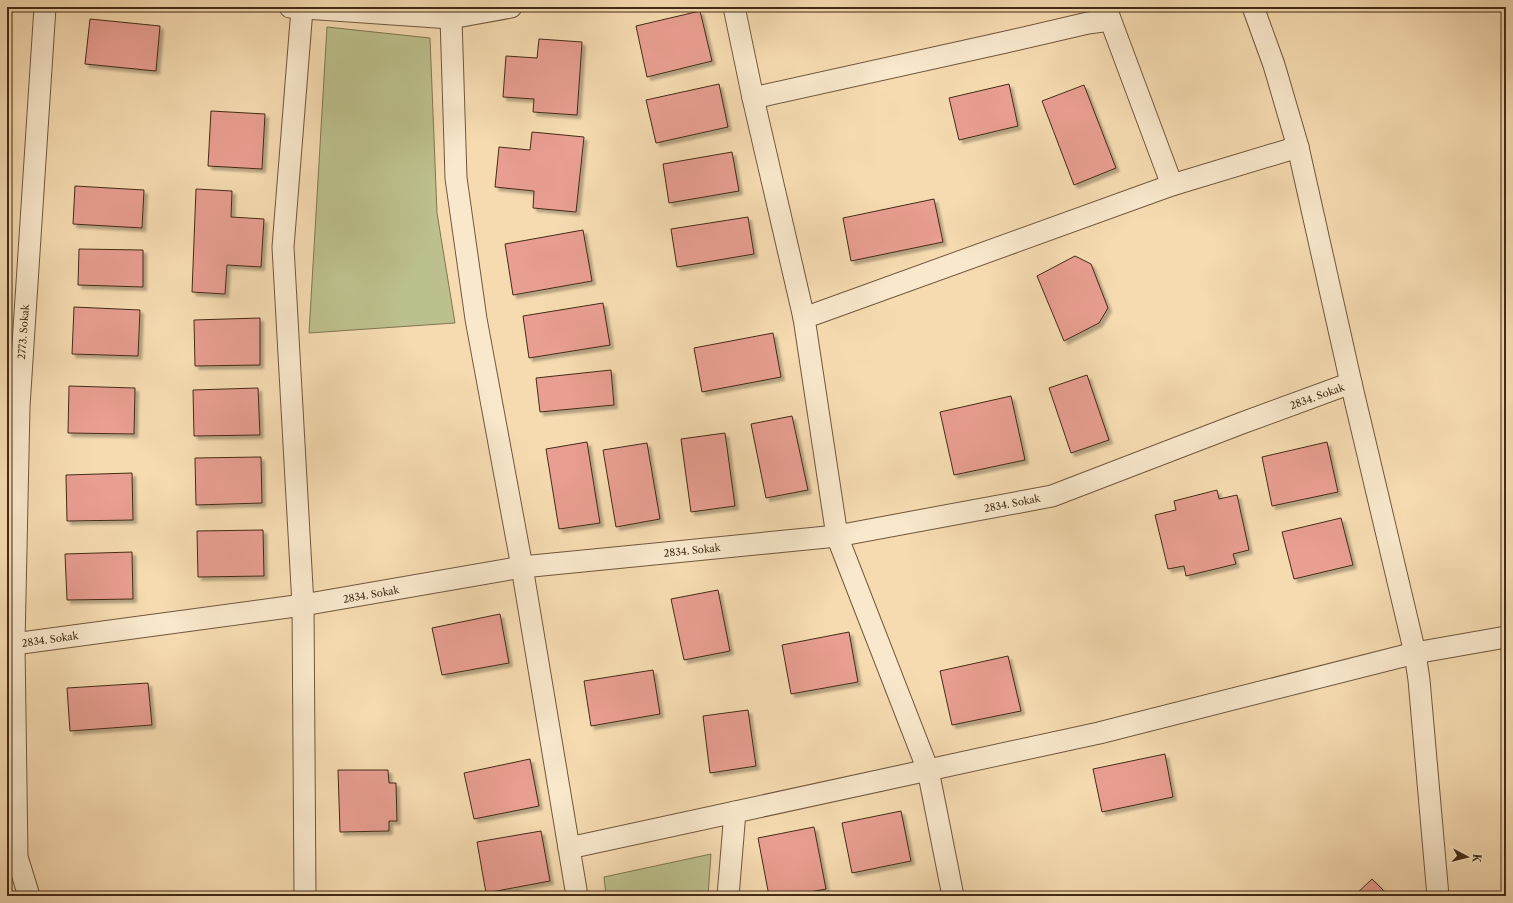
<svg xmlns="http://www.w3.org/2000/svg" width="1513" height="903" viewBox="0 0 1513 903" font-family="'Libre Caslon Text',serif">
	<defs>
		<filter id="shadow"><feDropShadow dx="3.5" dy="3.5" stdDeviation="1" flood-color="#0004"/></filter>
	</defs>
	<rect width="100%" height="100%" fill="#f6dbb1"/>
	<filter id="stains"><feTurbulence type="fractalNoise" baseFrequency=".005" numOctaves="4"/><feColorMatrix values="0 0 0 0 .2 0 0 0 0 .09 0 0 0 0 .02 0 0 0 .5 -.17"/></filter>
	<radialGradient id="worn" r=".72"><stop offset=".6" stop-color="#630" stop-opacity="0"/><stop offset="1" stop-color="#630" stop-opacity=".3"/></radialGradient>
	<g fill="#bcc08c" stroke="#807650">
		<path d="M327,27L430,38L437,213L455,323L309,333Z"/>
		<path d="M711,854L708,896H606L604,877Z"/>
	</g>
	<g fill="#e89e91" stroke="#432b15" filter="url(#shadow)">
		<path d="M700,11L712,61L647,77L636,26Z"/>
		<path d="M90,19L160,26L156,71L85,64Z"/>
		<path d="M539,39L582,42L577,115L533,112L534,99L503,97L506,56L537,58Z"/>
		<path d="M719,84L728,127L656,143L646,100Z"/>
		<path d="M1009,84L1018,126L959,140L949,98Z"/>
		<path d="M1084,85L1116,168L1074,185L1042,101Z"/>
		<path d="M211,111L265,114L262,169L208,166Z"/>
		<path d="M532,132L584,137L576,212L533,208L534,191L495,187L499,147L530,150Z"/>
		<path d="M732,152L739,191L669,203L663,164Z"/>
		<path d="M75,186L144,190L142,228L73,224Z"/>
		<path d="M196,189L232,191L231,217L264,219L261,267L227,265L225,294L192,292Z"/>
		<path d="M934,199L943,242L851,261L843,218Z"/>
		<path d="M748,217L754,254L677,267L671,229Z"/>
		<path d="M583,230L592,281L513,295L505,244Z"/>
		<path d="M79,249L143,250V287L78,285Z"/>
		<path d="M1075,256L1091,264L1108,308L1099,323L1064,341L1037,276Z"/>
		<path d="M603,303L610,345L529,358L523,316Z"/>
		<path d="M74,307L140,310L138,356L72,354Z"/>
		<path d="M260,318V365L195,366L194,320Z"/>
		<path d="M773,333L781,377L702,392L694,348Z"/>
		<path d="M611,370L614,405L540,412L536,378Z"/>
		<path d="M1087,375L1109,440L1071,453L1049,388Z"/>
		<path d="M69,386L135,388L134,434L68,433Z"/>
		<path d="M258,388L260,435L194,436L193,390Z"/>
		<path d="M1011,396L1025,460L954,475L940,412Z"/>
		<path d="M792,416L808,490L766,498L751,424Z"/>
		<path d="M725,433L735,506L691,512L681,439Z"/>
		<path d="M587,442L600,523L559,529L546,449Z"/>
		<path d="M1327,442L1338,492L1272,506L1262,457Z"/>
		<path d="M647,443L660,519L616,527L603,450Z"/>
		<path d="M261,457L262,503L196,505L195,458Z"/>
		<path d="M132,473L133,520L67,521L66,475Z"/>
		<path d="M1217,490L1219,499L1237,495L1249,550L1233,554L1236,564L1186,576L1184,566L1168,569L1155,515L1176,510L1174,501Z"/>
		<path d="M1341,518L1353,565L1294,579L1282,532Z"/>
		<path d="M263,530L264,576L198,577L197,531Z"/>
		<path d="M132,552L133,599L67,600L65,554Z"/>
		<path d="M718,590L730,651L684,660L671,599Z"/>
		<path d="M500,614L509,663L442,675L432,628Z"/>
		<path d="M849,632L858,682L791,694L782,645Z"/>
		<path d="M1008,656L1021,711L952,725L940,671Z"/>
		<path d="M653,670L660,714L591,726L584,681Z"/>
		<path d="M148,683L152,725L70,731L67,688Z"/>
		<path d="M748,710L756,766L710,773L703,716Z"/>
		<path d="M1165,754L1173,797L1102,812L1093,769Z"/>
		<path d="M530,759L539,806L474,819L464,773Z"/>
		<path d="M338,770H388L389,783H396L397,821H389V831L340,832Z"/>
		<path d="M901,811L911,861L852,873L842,823Z"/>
		<path d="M814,827L826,889L787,896H769L758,838Z"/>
		<path d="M541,831L550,881L486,893L477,842Z"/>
		<path d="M1372,879L1389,896H1354Z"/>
	</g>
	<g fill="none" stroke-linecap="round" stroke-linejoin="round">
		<g stroke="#70573c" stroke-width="23">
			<g id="street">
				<path d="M290,7L451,18L511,7"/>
				<path d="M734,7L753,98L804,318L837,536L928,770L953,896"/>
				<path d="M1253,7L1274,65L1298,147L1351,383L1415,653L1419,680L1438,896"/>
				<path d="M1106,8L1172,185"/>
				<path d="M302,9L283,247L303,605L305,896"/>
				<path d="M451,18L456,178L476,319L522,567L577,896"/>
				<path d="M753,98L1006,42L1088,23L1110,20"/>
				<path d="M804,318L1172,185L1298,147"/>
				<path d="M14,644L303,605L522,567L837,536L1052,496L1242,423L1351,383"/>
				<path d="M569,848L1099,733L1415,653L1506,637"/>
				<path d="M29,896L17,857L14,644L19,406L45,7"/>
				<path d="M728,896L735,812"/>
			</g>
		</g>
		<use href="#street" stroke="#f9e8cc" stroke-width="21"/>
	</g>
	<g text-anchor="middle" stroke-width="4" stroke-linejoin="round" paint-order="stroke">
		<g font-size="10" fill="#432b15" stroke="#f9e8cc">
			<text transform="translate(23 332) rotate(-86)" y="4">2773. Sokak</text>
			<text transform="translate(1317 396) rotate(-20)" y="4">2834. Sokak</text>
			<text transform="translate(1012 503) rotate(-11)" y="4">2834. Sokak</text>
			<text transform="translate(692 550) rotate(-6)" y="4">2834. Sokak</text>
			<text transform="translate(371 594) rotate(-10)" y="4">2834. Sokak</text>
			<text transform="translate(50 639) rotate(-8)" y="4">2834. Sokak</text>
		</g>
	</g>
	<rect width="1513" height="903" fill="none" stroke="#f6dbb1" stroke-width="24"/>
	<rect x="8" y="8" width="1497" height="887" fill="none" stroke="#432b15" stroke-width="2"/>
	<rect x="12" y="12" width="1489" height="879" fill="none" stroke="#432b15"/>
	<g transform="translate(1467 857) rotate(97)" stroke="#f9e8cc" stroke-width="3" paint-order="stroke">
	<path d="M0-3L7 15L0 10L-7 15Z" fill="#432b15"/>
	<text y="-6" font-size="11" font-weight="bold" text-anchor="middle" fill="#432b15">K</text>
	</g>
	<rect width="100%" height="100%" filter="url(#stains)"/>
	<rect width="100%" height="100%" fill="url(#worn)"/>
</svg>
